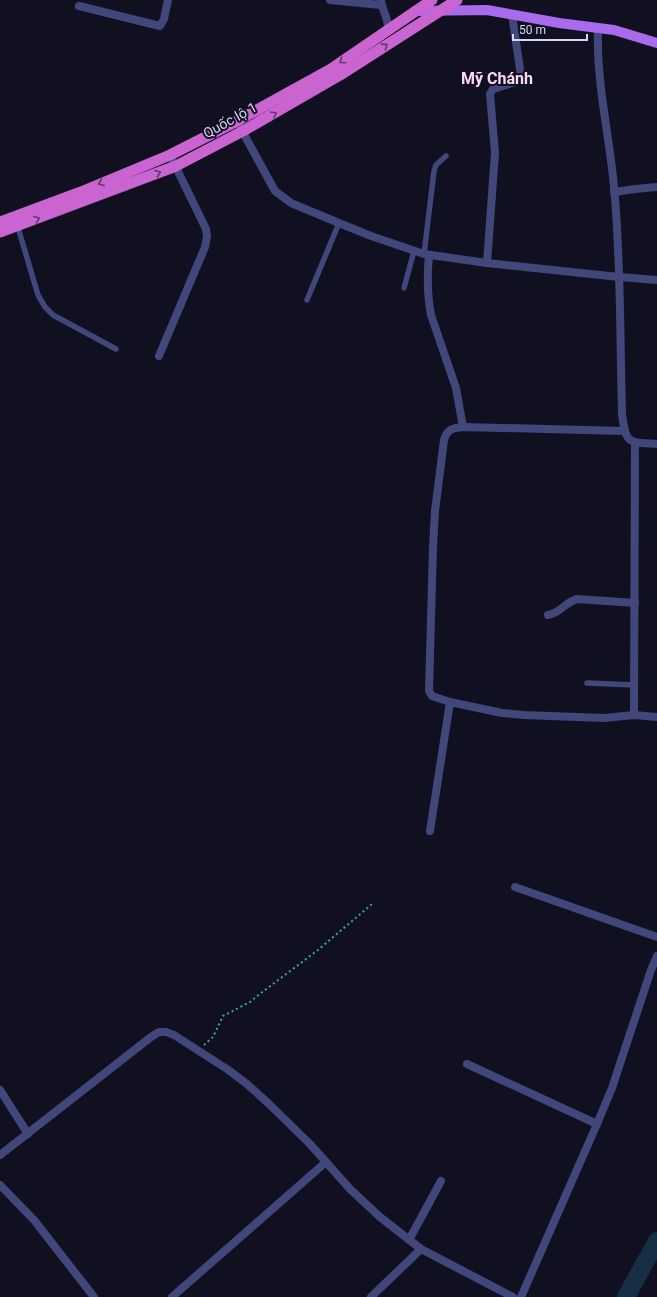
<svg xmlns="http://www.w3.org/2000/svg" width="657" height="1297" viewBox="0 0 657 1297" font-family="Roboto,sans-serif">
	<rect width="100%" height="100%" fill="#111021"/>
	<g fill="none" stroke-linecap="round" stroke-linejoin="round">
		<path stroke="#162f45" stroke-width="18" d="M626,1297L657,1241"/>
		<path stroke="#3da590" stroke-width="2" stroke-dasharray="2 3" stroke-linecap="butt" d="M204,1045L213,1037L223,1016L250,1002L261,993L318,950L372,904"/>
		<g stroke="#41477a" stroke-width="5.5">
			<path d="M17,224L38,295L45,307L53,315L116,349"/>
			<path d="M424,254L434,171L436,165L446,156"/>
			<path d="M404,288L414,251"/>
			<path d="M307,300L339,223"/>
			<path d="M587,683L634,685"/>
		</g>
		<g stroke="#41477a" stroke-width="8">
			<path d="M330,0L381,5"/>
			<path d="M79,6L160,26L164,19L168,0"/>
			<path d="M598,28C596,86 611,141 615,198C621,270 620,342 622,414C626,445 628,442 657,444"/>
			<path d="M240,127L275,191L291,203L339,223L371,236L424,254L487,263L619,277L657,280"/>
			<path d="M614,192L635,189L657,187"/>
			<path d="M429,255C427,276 427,294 431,315L456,388L463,427"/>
			<path d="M487,263L495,153L490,94L493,89L516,82L521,76L512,15"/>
			<path d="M159,356L205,247L207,236L206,229L170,155"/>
			<path d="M624,431L463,427C453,428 447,429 444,440L435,511L433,547L429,691L432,696L450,702L502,713L524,715L604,718L634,715L657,717"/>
			<path d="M548,615C561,613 565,602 577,599L635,603"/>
			<path d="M634,715L635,442"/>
			<path d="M430,831L450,702"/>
			<path d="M515,887L657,937"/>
			<path d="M467,1064L597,1124"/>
			<path d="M0,1090L28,1134"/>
			<path d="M0,1155L151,1037L159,1032H166L174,1035L227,1069L247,1084L269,1104L310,1144L350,1189L380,1217L421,1249L513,1297"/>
			<path d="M0,1185L34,1220L94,1297"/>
			<path d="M409,1240L441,1181"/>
			<path d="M172,1297L326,1162"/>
			<path d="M371,1297L421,1249"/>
			<path d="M521,1297L597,1124L612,1088L651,970L657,956"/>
		</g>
		<path stroke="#41477a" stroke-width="8" d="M381,0C382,10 389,20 388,29"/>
		<path stroke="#a96aec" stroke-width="10" d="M415,11L487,10L559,23L614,30L657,43"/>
		<g stroke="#ca64d1" stroke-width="11">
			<path d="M0,222L81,192L170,155L237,121L331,69L432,0"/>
			<path d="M0,232L176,166L243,131L340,75L457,0"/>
		</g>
	</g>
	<defs><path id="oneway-chevron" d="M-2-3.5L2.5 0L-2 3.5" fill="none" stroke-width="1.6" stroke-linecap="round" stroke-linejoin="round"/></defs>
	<g stroke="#643670">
		<use href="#oneway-chevron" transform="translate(385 46) rotate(-33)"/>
		<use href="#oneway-chevron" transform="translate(342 61) rotate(145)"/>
		<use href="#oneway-chevron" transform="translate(274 114) rotate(-30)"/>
		<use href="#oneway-chevron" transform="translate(158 173) rotate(-21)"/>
		<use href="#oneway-chevron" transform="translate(101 183) rotate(158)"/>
		<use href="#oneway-chevron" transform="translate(37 219) rotate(-21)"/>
	</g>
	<g text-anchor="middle" stroke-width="4" stroke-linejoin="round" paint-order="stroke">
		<g font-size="14" fill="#d5d6fa" stroke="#111021">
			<text transform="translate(230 120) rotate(-29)" y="5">Quốc lộ 1</text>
		</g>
		<g font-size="16" font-weight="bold" fill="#fad7f2" stroke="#111021">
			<text x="497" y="84">Mỹ Chánh</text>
		</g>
	</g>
	<path d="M513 34v6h74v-6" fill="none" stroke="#d5d6fa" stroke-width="2"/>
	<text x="519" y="34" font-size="12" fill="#d5d6fa" stroke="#111021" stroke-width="3" paint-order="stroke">50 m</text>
</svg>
